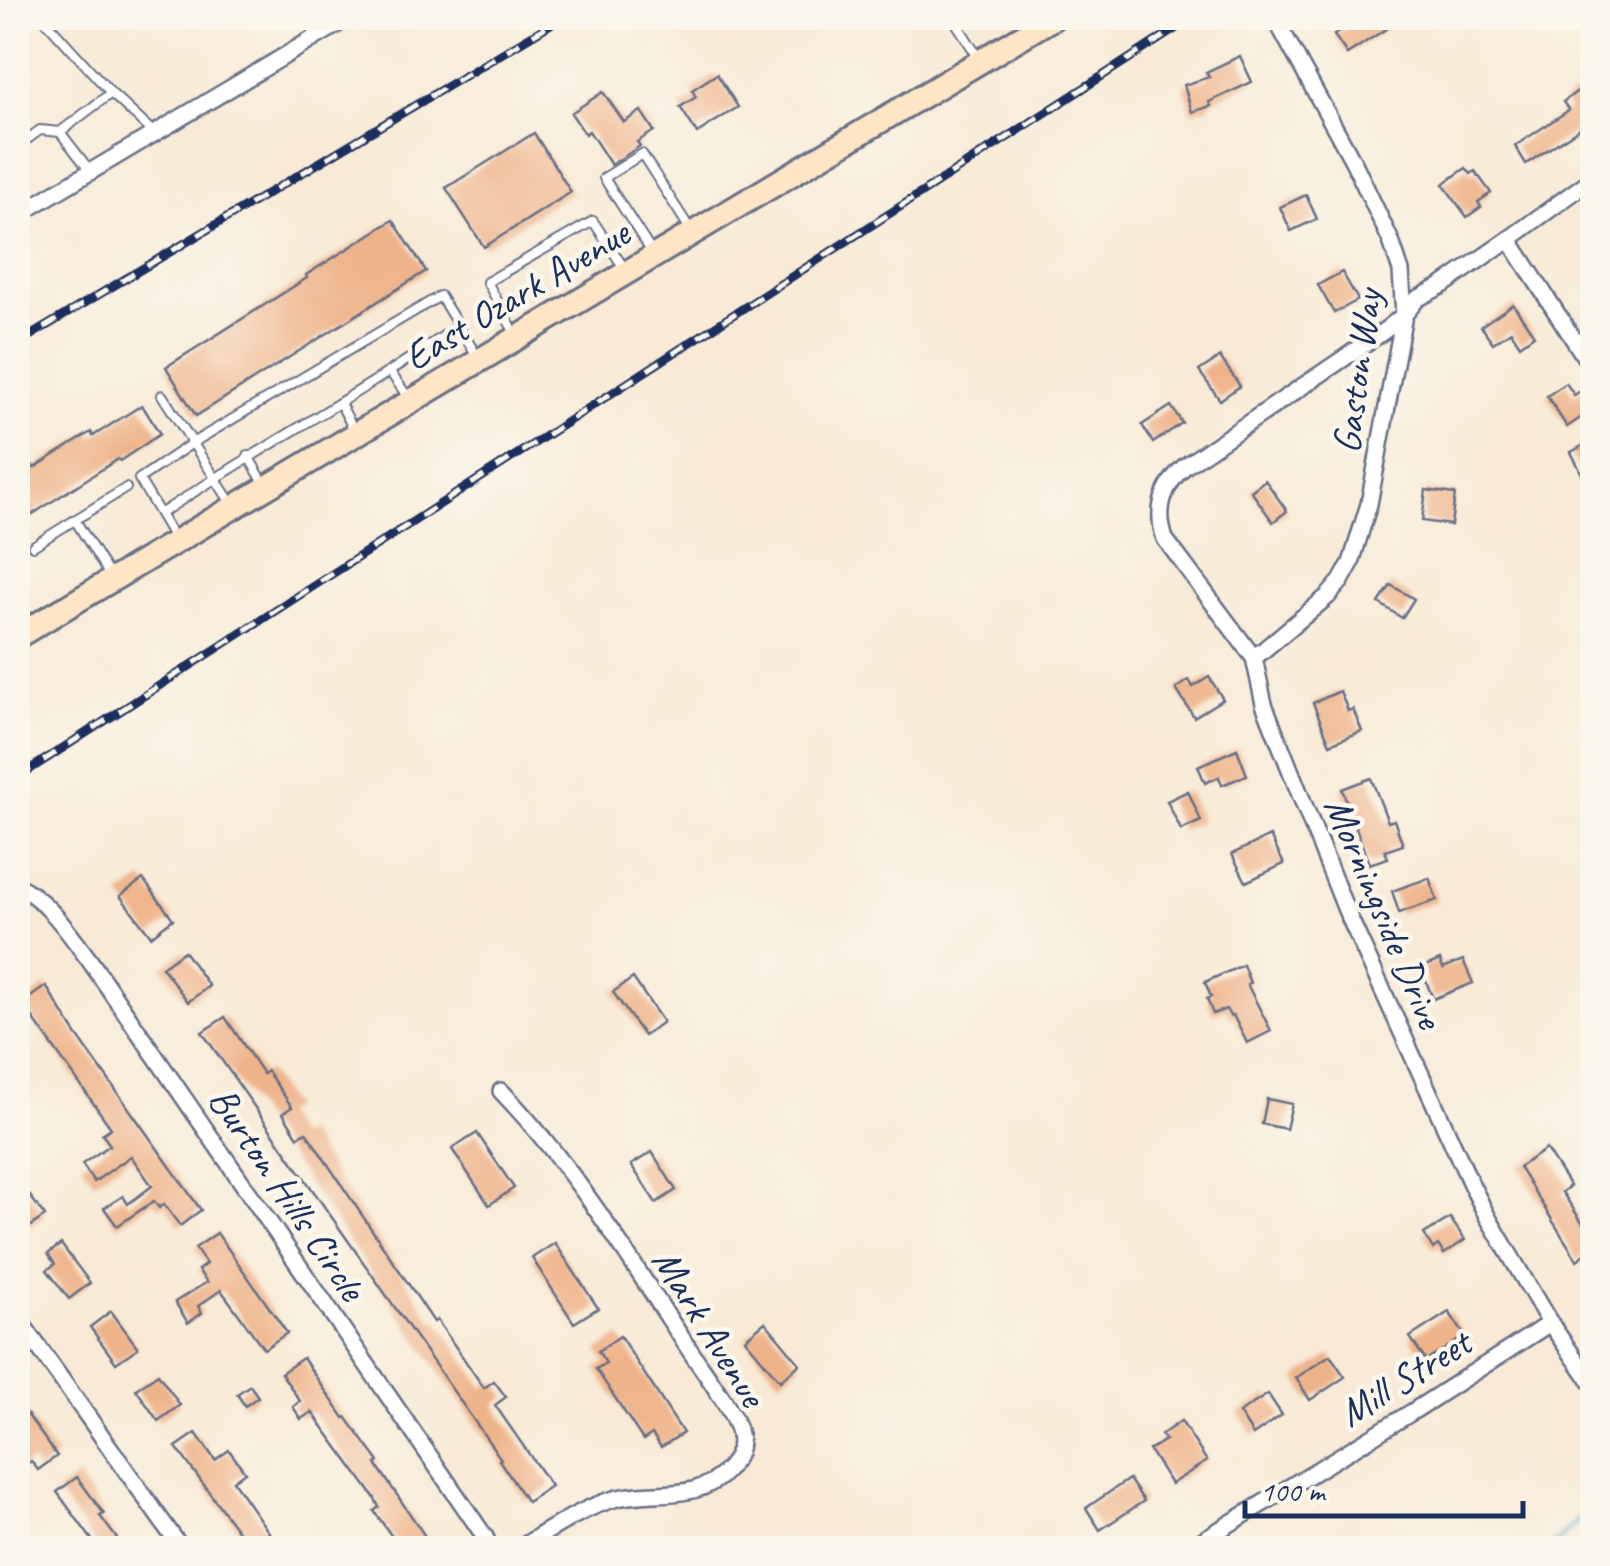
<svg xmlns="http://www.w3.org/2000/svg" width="1610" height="1566" viewBox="0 0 1610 1566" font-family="Caveat,sans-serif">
	<rect width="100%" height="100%" fill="#fbf7ec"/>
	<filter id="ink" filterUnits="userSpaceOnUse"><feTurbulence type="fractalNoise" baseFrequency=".01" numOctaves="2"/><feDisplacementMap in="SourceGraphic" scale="20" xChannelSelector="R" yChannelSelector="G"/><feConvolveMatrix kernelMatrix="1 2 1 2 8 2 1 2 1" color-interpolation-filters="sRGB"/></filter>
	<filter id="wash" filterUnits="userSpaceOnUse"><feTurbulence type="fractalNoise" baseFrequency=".0048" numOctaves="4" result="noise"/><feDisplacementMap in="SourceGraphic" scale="40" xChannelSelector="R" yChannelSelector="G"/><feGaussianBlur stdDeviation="2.25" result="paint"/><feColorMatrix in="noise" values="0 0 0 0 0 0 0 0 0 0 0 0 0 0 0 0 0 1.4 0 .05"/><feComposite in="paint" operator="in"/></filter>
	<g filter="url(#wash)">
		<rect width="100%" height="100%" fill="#f8ead6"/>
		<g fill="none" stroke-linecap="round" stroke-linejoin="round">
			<path stroke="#4aaec9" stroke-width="5" d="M1550,1548L1580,1518L1592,1492"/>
		</g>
		<g id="blocks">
			<g fill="#efb38a">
				<path d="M1361,18H1403L1347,54L1334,35Z"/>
				<path d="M1240,56L1252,82L1209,102L1211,106L1192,112L1184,85L1209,77L1206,72Z"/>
				<path d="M717,74L738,107L697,133L680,107L696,97L692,90Z"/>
				<path d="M1592,80V120L1526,164L1515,146L1569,110L1563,102Z"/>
				<path d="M603,92L624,122L641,111L654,131L637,142L640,146L611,165L589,131L585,134L571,113Z"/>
				<path d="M534,133L571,192L484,247L446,188Z"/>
				<path d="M1466,168L1471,174L1475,171L1491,193L1478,202L1481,207L1467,217L1443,184Z"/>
				<path d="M1306,195L1317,219L1291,231L1280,207Z"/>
				<path d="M393,220L426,271L196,416L166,367L307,278L306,275Z"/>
				<path d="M1342,272L1358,300L1334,313L1318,285Z"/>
				<path d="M1513,304L1534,335L1520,345L1511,331L1493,343L1481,326Z"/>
				<path d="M1220,357L1240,386L1220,400L1199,371Z"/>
				<path d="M1566,383L1574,395L1584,389L1592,402V410L1567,427L1547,396Z"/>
				<path d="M142,405L160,434L120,461L118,459L25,519L18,507V468L29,460L34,468L91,432L93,436Z"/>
				<path d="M1171,406L1182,423L1153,443L1142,425Z"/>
				<path d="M1592,441V494L1571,452Z"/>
				<path d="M1265,480L1287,511L1273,522L1251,491Z"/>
				<path d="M1426,490L1455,494L1451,525L1422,521Z"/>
				<path d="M1391,585L1414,599L1402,618L1379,603Z"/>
				<path d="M1209,677L1223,699L1194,717L1176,689L1189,680L1193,687Z"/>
				<path d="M1340,691L1348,711L1353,709L1362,731L1330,744L1313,703Z"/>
				<path d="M1237,749L1247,775L1222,785L1219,777L1205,783L1198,766Z"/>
				<path d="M1371,778L1388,822L1394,820L1403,845L1385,851L1388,858L1369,864L1342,789Z"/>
				<path d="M1188,791L1201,821L1181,830L1167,801Z"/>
				<path d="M1270,836L1284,864L1246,882L1232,854Z"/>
				<path d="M1429,878L1437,900L1399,913L1392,891Z"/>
				<path d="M143,879L173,919L151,936L120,896Z"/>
				<path d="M184,951L209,986L188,1002L162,967Z"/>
				<path d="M1440,960L1443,968L1463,960L1473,983L1433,999L1421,968Z"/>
				<path d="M1243,965L1250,983L1247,984L1271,1031L1247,1043L1233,1015L1230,1016L1226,1009L1213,1014L1207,999L1211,997L1205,982Z"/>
				<path d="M633,978L663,1022L644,1036L613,992Z"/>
				<path d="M46,986L74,1031L201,1210L180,1226L164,1204L159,1208L154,1201L117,1226L104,1208L123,1196L128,1204L152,1186L131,1156L94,1182L82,1164L110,1145L102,1134L111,1128L22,1003Z"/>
				<path d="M225,1017L263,1074L267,1071L292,1107L283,1113L298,1137L306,1132L434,1322L437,1320L484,1388L494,1381L506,1397L495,1405L551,1486L527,1502L499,1460L501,1459L202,1032Z"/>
				<path d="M1267,1099L1292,1104L1286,1129L1262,1124Z"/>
				<path d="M477,1133L514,1188L489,1205L452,1149Z"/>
				<path d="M1546,1149L1570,1186L1562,1192L1592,1237V1249L1577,1260L1519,1167Z"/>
				<path d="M652,1152L676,1190L656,1203L631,1165Z"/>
				<path d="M27,1192L45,1216L18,1235V1199Z"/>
				<path d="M1450,1218L1465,1240L1444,1254L1438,1245L1433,1249L1424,1234Z"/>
				<path d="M217,1233L287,1333L264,1349L221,1290L198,1306L202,1313L188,1323L175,1302L207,1282L198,1270L206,1264L195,1248Z"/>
				<path d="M555,1243L598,1308L574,1323L532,1258Z"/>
				<path d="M61,1244L90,1283L69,1299L47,1270L55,1264L48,1254Z"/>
				<path d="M111,1311L138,1348L116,1363L90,1327Z"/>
				<path d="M1449,1312L1465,1336L1426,1361L1410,1337Z"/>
				<path d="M765,1322L800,1364L780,1381L745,1339Z"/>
				<path d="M620,1336L683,1433L661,1447L652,1434L643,1440L596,1369L606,1363L598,1351Z"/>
				<path d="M1330,1355L1345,1377L1310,1400L1296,1378Z"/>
				<path d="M303,1358L344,1418L346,1417L379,1462L376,1464L433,1548H400L374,1511L379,1507L374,1497L312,1412L301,1419L293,1407L300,1401L281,1373Z"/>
				<path d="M158,1374L180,1405L158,1421L136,1389Z"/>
				<path d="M250,1385L258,1397L245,1406L237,1394Z"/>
				<path d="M1268,1394L1282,1415L1253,1435L1239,1413Z"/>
				<path d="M27,1414L57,1456L38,1470L31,1461L18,1471V1420Z"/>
				<path d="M1181,1421L1207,1461L1171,1484L1149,1450L1165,1440L1161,1435Z"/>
				<path d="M196,1433L215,1460L229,1450L245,1472L233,1481L270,1534L250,1548L176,1447Z"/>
				<path d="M77,1477L104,1514L100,1516L124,1548H98L57,1492Z"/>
				<path d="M1129,1479L1144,1501L1100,1530L1086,1508Z"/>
			</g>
		</g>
	</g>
	<g filter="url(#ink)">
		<use href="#blocks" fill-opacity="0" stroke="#687088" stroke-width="2.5"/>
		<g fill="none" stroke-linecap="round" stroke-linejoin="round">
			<g stroke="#687088" stroke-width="12">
				<g id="service">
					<path d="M43,18L111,93"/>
					<path d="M953,18L978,57"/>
					<path d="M18,146L40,130L60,132"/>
					<path d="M91,172L60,132L111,93L155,134"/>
					<path d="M651,251L604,178L642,154L690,229"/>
					<path d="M517,337L487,282L593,221L624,268"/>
					<path d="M390,372L408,397"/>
					<path d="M162,395L231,503"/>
					<path d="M340,403L354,430"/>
					<path d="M248,456L264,483"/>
					<path d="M160,514L139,479L194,442L440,296L477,356"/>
					<path d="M75,520L110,576"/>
					<path d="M174,538L160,514C258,449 362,393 458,326"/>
					<path d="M33,546L126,488"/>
				</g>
			</g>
			<g stroke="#687088" stroke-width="20">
				<g id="minor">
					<path d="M1592,179L1509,239L1443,285L1417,299L1404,315L1384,331L1185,466C1163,486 1155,509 1165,539L1254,658L1264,704L1346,910L1471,1184L1487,1216L1550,1323L1592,1383"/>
					<path d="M18,215L348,18"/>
					<path d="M1509,239L1592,368"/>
					<path d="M1254,658L1328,596L1341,581L1351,563L1369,504L1404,315L1401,271L1391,241L1354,163L1275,18"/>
					<path d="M18,886C48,900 70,935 90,961L485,1537L490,1548"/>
					<path d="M501,1091C575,1168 630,1260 689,1349C702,1369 735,1412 739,1434C742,1448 737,1458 728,1469C698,1504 653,1488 614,1499C580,1509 550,1530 520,1548"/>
					<path d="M18,1318L181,1548"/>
					<path d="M1190,1548L1412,1412L1550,1323"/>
				</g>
			</g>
			<g stroke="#687088" stroke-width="28">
				<path id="secondary" d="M18,636L1053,18"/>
			</g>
			<use href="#service" stroke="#fff" stroke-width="8"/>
			<use href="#minor" stroke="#fff" stroke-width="15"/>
			<use href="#secondary" stroke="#fde5c5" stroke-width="22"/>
			<g stroke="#1b2f5e" stroke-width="9">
				<g id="rail">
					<path d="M18,343L561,18"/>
					<path d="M18,777L1192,18"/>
				</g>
			</g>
			<use href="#rail" stroke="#fbf7ec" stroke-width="5" stroke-dasharray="15" stroke-linecap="butt"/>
		</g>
	</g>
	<g text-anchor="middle" stroke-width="9" stroke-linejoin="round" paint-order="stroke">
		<g font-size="40" fill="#1b2f5e" stroke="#fbf7ec">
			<text transform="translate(516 294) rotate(-31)" y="14">East Ozark Avenue</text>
			<text transform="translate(1356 371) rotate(-82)" y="14">Gaston Way</text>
			<text transform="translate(1385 912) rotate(67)" y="14">Morningside Drive</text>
			<text transform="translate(288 1193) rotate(56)" y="14">Burton Hills Circle</text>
			<text transform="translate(710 1327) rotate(58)" y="14">Mark Avenue</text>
			<text transform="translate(1404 1377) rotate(-32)" y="14">Mill Street</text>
		</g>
	</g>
	<rect width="1610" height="1566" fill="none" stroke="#fbf7ec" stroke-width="60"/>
	<path d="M1245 1501v15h278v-15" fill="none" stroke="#1b2f5e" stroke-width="5"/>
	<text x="1260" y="1501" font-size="30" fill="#1b2f5e" stroke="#fbf7ec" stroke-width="8" paint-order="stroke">100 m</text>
</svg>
